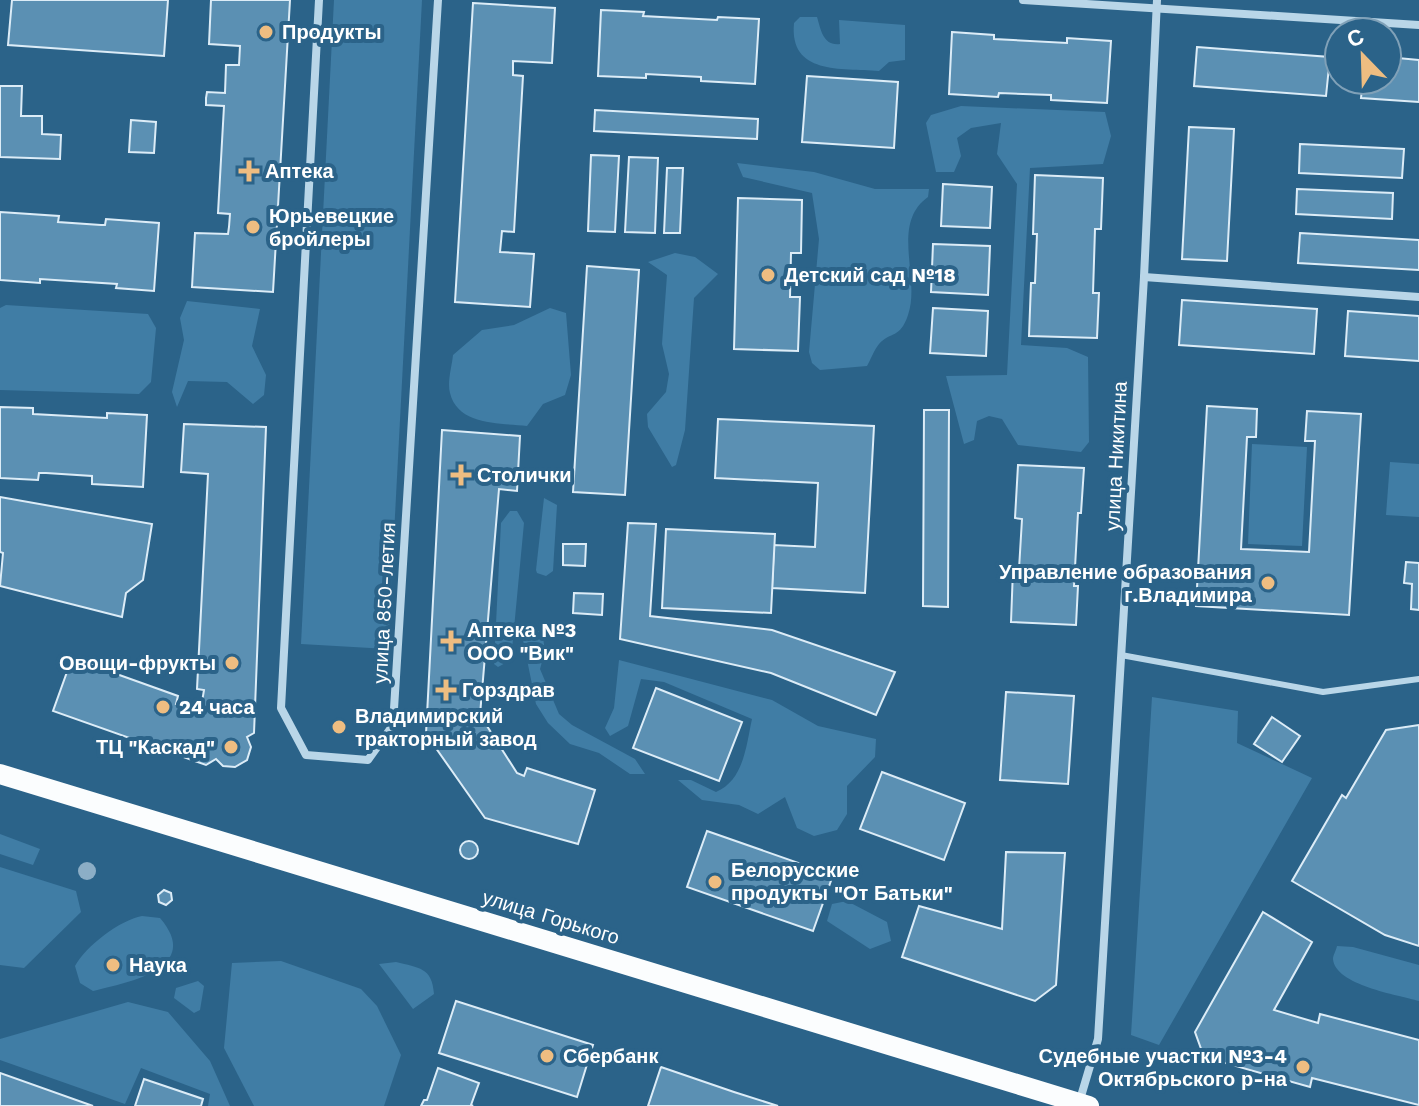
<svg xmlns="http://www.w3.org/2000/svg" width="1419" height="1106" viewBox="0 0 1419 1106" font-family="'Work Sans',sans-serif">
	<rect width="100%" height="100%" fill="#2b6389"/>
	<g fill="#407da5">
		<path d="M334,0H422L388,649L301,644Z"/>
		<path d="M800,17H817C821,30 823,46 840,44L839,20L905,25V60L889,62L879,71C841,68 789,75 794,23Z"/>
		<path d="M961,106L1105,112L1111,136L1103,164L1030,168L1021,345L1067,348L1088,357L1089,442L1081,452L1018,445L1002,419L989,416L977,421L974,440L964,444L946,376L1007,375L1017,184L997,154L1001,123L971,128L957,138L961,156L954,172H936L926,123L931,115Z"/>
		<path d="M737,163L814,172L875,189H929L928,197C890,224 921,278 908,315C900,339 891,331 879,344C874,350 871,359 867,366L820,370L812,363L809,352L819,239L812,193L743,177Z"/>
		<path d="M675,253L695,257L718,274L694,298L685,430L676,465L672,467L648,427L647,414L666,392L669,374L662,344L667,275L648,262Z"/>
		<path d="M187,301L260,309L252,346L266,375L264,395L253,404L227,382L188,381L177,407L172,392L184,340L180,318Z"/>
		<path d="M6,305L148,314L156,328L151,382L139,394L0,390V308Z"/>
		<path d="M550,308L566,313L571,375L565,395L543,404L527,426C501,423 458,426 450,393C447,382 452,366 453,355L482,330L514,325Z"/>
		<path d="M1252,444L1307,447L1302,546L1248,544Z"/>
		<path d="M1390,462L1419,464V517L1386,515Z"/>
		<path d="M544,498L557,505L553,571L546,576L537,573L536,570Z"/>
		<path d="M510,511H517L524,523L511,660L498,667L494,664L501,523Z"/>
		<path d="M525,631H542L545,651L540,669L559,714L572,725L635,759L645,774H630L599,753L570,744L548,723L536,704L522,635Z"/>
		<path d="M619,660L772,700L818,726L876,739L875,757L847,786V814L837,830L814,836L797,828L785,797L758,814L739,805L702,800L678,780H691L716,792C744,780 746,746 752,719L664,682L641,679L628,726L610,736L605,728L614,708Z"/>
		<path d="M1152,697L1238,711L1237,743L1312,778L1159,1045L1131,1035Z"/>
		<path d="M0,834L40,849L33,865L0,854Z"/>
		<path d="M0,867L76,891L81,912L24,968L0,965Z"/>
		<path d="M847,901L887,922L891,941L870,949L827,921L832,904Z"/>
		<path d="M142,916L160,918C203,968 130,982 93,991L80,983L75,966C86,946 120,920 142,916Z"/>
		<path d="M1337,946L1353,947L1419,965V1001C1398,995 1335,985 1333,959C1333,955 1336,951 1337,946Z"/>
		<path d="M281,961L361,989L377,1006L401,1055L384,1106H254L224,1048L232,963Z"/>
		<path d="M396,962C419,968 432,967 434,994L413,1009L379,964Z"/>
		<path d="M198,981L204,986L200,1010L194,1013L174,998L176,988Z"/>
		<path d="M128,1002L168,1012L210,1061L230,1106H208L210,1094L141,1068L125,1104L0,1060V1039Z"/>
	</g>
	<g fill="#5b90b3" stroke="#dcecf7" stroke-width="2">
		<path d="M12,0H168L164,56L8,45Z"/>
		<path d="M211,0H290L273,292L192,287L195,233L228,234L229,227L230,214L218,213L224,106L206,105V98L207,92L225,93L226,65H239L240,46L209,44Z"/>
		<path d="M473,3L555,8L552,63L513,61V75L523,76L514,232L502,231L500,252L534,254L530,307L455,302Z"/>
		<path d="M601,10L644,12L643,16L717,20L718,17L759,19L755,84L701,81V77L646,74V78L598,76Z"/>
		<path d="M952,32L994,35V39L1067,43V38L1111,41L1107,103L1051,100V95L999,93L998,97L949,94Z"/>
		<path d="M1197,47L1330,57L1326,96L1194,86Z"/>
		<path d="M1387,57L1419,60V102L1361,98L1363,80H1387Z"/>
		<path d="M807,76L898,82L894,148L802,142Z"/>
		<path d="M0,86H22L21,116H42V134L61,135L60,159L0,157Z"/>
		<path d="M595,110L758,119L757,139L594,131Z"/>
		<path d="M131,120L156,122L154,153L129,152Z"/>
		<path d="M1189,127L1234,129L1227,261L1182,259Z"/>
		<path d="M1300,144L1404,149L1402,178L1299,173Z"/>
		<path d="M591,155L619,156L615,232L588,231Z"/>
		<path d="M629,157L658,158L655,233L625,232Z"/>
		<path d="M667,168H683L680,233H664Z"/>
		<path d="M1035,175L1103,178L1101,229H1095L1093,293H1099L1097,338L1029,336L1031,283H1035L1037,234H1033Z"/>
		<path d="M943,184L992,187L990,228L941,226Z"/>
		<path d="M1297,189L1393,193L1392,219L1296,214Z"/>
		<path d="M738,198L802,200L801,253H791L790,297H800L798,351L734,349Z"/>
		<path d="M0,212L59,216L58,222L101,225H105L106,219L159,223L154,291L116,288L117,284L40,279V283L0,280Z"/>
		<path d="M1300,233L1419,240V270L1298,263Z"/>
		<path d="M933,244L990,246L988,295L931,292Z"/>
		<path d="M587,266L639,270L625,495L573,492Z"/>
		<path d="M1182,300L1317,309L1314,354L1179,345Z"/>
		<path d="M933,308L988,311L986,356L930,353Z"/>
		<path d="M1348,311L1419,316V361L1345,356Z"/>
		<path d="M1207,406L1257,409L1256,437H1247L1241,549L1309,552L1315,441H1305L1307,411L1361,414L1349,615L1196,606Z"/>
		<path d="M0,407L33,408V414L107,418V413L147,415L143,487L92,484V476L46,473H39L38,480L0,478Z"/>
		<path d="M924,410H949L948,607L923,606Z"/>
		<path d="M718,419L874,426L865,593L772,588L774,545L815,547L818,483L715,478Z"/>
		<path d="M184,424L266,427L254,733L247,737L251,747L247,760L235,767L223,766L216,759L206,765L53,711L72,658L178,696L176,704L192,709L202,702L204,690L197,689L208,474L181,472Z"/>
		<path d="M442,430L520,436L517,491L499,489L480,715L517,773L524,776L527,768L595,790L578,844L485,818L426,734Z"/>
		<path d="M1018,465L1084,468L1081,513H1078L1074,586H1078L1076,625L1011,622L1013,569H1019L1022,519L1015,518Z"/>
		<path d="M0,497L152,524L143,580L126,593L122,617L0,586L3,553L0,552Z"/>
		<path d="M628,523L656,524L650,616L772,630L895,672L876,715L771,673L620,639Z"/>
		<path d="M666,529L775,534L771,613L662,608Z"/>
		<path d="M563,544H586L585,566L563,565Z"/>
		<path d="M1406,562L1419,563V610L1411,609L1412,584L1404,583Z"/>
		<path d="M574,593L603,594L602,615L573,613Z"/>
		<path d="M656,688L742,722L719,781L633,748Z"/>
		<path d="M1006,692L1074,696L1068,784L1000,780Z"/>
		<path d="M1272,717L1300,736L1282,762L1254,744Z"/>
		<path d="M1419,725V946L1385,935L1292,881L1342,795L1346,798L1386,730Z"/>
		<path d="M882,772L965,803L944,860L860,829Z"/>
		<path d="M707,831L833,875L813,931L687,887Z"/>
		<circle cx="469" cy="850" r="9"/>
		<path d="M1006,852L1065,853L1056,985L1035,1001L902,957L919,906L1002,929Z"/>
		<path d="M164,890L171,893L172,900L166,905L159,902L158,895Z"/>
		<path d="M1263,912L1312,942L1274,1010L1318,1023L1320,1014L1419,1040V1105L1312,1078L1310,1087L1204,1057L1195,1032Z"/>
		<path d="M456,1001L593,1045L577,1097L439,1053Z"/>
		<path d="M661,1067L734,1092L778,1106H648Z"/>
		<path d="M438,1068L479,1083L471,1105L473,1106H421L424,1100H427Z"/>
		<path d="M0,1073L93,1106H0Z"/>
		<path d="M144,1079L203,1099L201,1106H135Z"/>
	</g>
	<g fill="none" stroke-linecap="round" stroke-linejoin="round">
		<path stroke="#b9d6e8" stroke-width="6" d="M1121,655L1323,692L1419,679"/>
		<g stroke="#b9d6e8" stroke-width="8">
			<path d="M319,0L281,708L306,755L368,760L393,725L438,0"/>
			<path d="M1023,0L1419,25"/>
			<path d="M1144,277L1419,297"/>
			<path d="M1079,1103L1098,1039L1144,277L1157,0"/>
		</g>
		<path stroke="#fbfdfe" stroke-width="20" d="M0,774L1089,1106"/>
	</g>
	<circle fill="#8caec6" cx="87" cy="871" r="9"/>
	<g fill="#eebd81" stroke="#2b6389" stroke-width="3">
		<circle cx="266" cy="32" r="8"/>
		<path d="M245 159h8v8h8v8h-8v8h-8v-8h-8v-8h8z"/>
		<circle cx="253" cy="227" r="8"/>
		<circle cx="768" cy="275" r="8"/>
		<path d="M457 463h8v8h8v8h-8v8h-8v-8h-8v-8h8z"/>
		<circle cx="1268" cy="583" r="8"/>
		<path d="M447 629h8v8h8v8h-8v8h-8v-8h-8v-8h8z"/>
		<circle cx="232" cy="663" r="8"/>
		<path d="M442 678h8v8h8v8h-8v8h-8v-8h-8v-8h8z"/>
		<circle cx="163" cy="707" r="8"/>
		<circle cx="339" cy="727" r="8"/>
		<circle cx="231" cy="747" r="8"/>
		<circle cx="715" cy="882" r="8"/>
		<circle cx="113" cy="965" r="8"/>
		<circle cx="547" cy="1056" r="8"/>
		<circle cx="1303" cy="1067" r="8"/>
	</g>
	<g text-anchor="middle" stroke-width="8" stroke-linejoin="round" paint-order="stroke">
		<g font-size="20" font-weight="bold" fill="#fff" stroke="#2b6389" text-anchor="start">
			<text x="282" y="39">Продукты</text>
			<text x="265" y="178">Аптека</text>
			<text x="269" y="223">Юрьевецкие<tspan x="269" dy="23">бройлеры</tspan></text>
			<text x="784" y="282">Детский сад №18</text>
			<text x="477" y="482">Столички</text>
			<text x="1252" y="579" text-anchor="end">Управление образования<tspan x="1252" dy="23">г.Владимира</tspan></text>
			<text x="467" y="637">Аптека №3<tspan x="467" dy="23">ООО "Вик"</tspan></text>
			<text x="216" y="670" text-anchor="end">Овощи-фрукты</text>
			<text x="462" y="697">Горздрав</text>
			<text x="179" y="714">24 часа</text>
			<text x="355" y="723">Владимирский<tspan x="355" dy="23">тракторный завод</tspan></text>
			<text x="215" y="754" text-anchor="end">ТЦ "Каскад"</text>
			<text x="731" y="877">Белорусские<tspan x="731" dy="23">продукты "От Батьки"</tspan></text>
			<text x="129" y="972">Наука</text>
			<text x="563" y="1063">Сбербанк</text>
			<text x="1287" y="1063" text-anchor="end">Судебные участки №3-4<tspan x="1287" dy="23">Октябрьского р-на</tspan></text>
		</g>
		<g font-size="20" fill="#fff" stroke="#2b6389">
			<text transform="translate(1116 456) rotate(-87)" y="7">улица Никитина</text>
			<text transform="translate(384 603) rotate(-87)" y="7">улица 850-летия</text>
			<text transform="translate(551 917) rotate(17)" y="7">улица Горького</text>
		</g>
	</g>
	<g transform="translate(1363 56) rotate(337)"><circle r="38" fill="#2b6389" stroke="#80a1b8" stroke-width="2"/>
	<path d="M0-6L14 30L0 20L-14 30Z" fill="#eebd81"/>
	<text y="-12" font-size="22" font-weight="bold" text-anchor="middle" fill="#ffffff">С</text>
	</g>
</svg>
